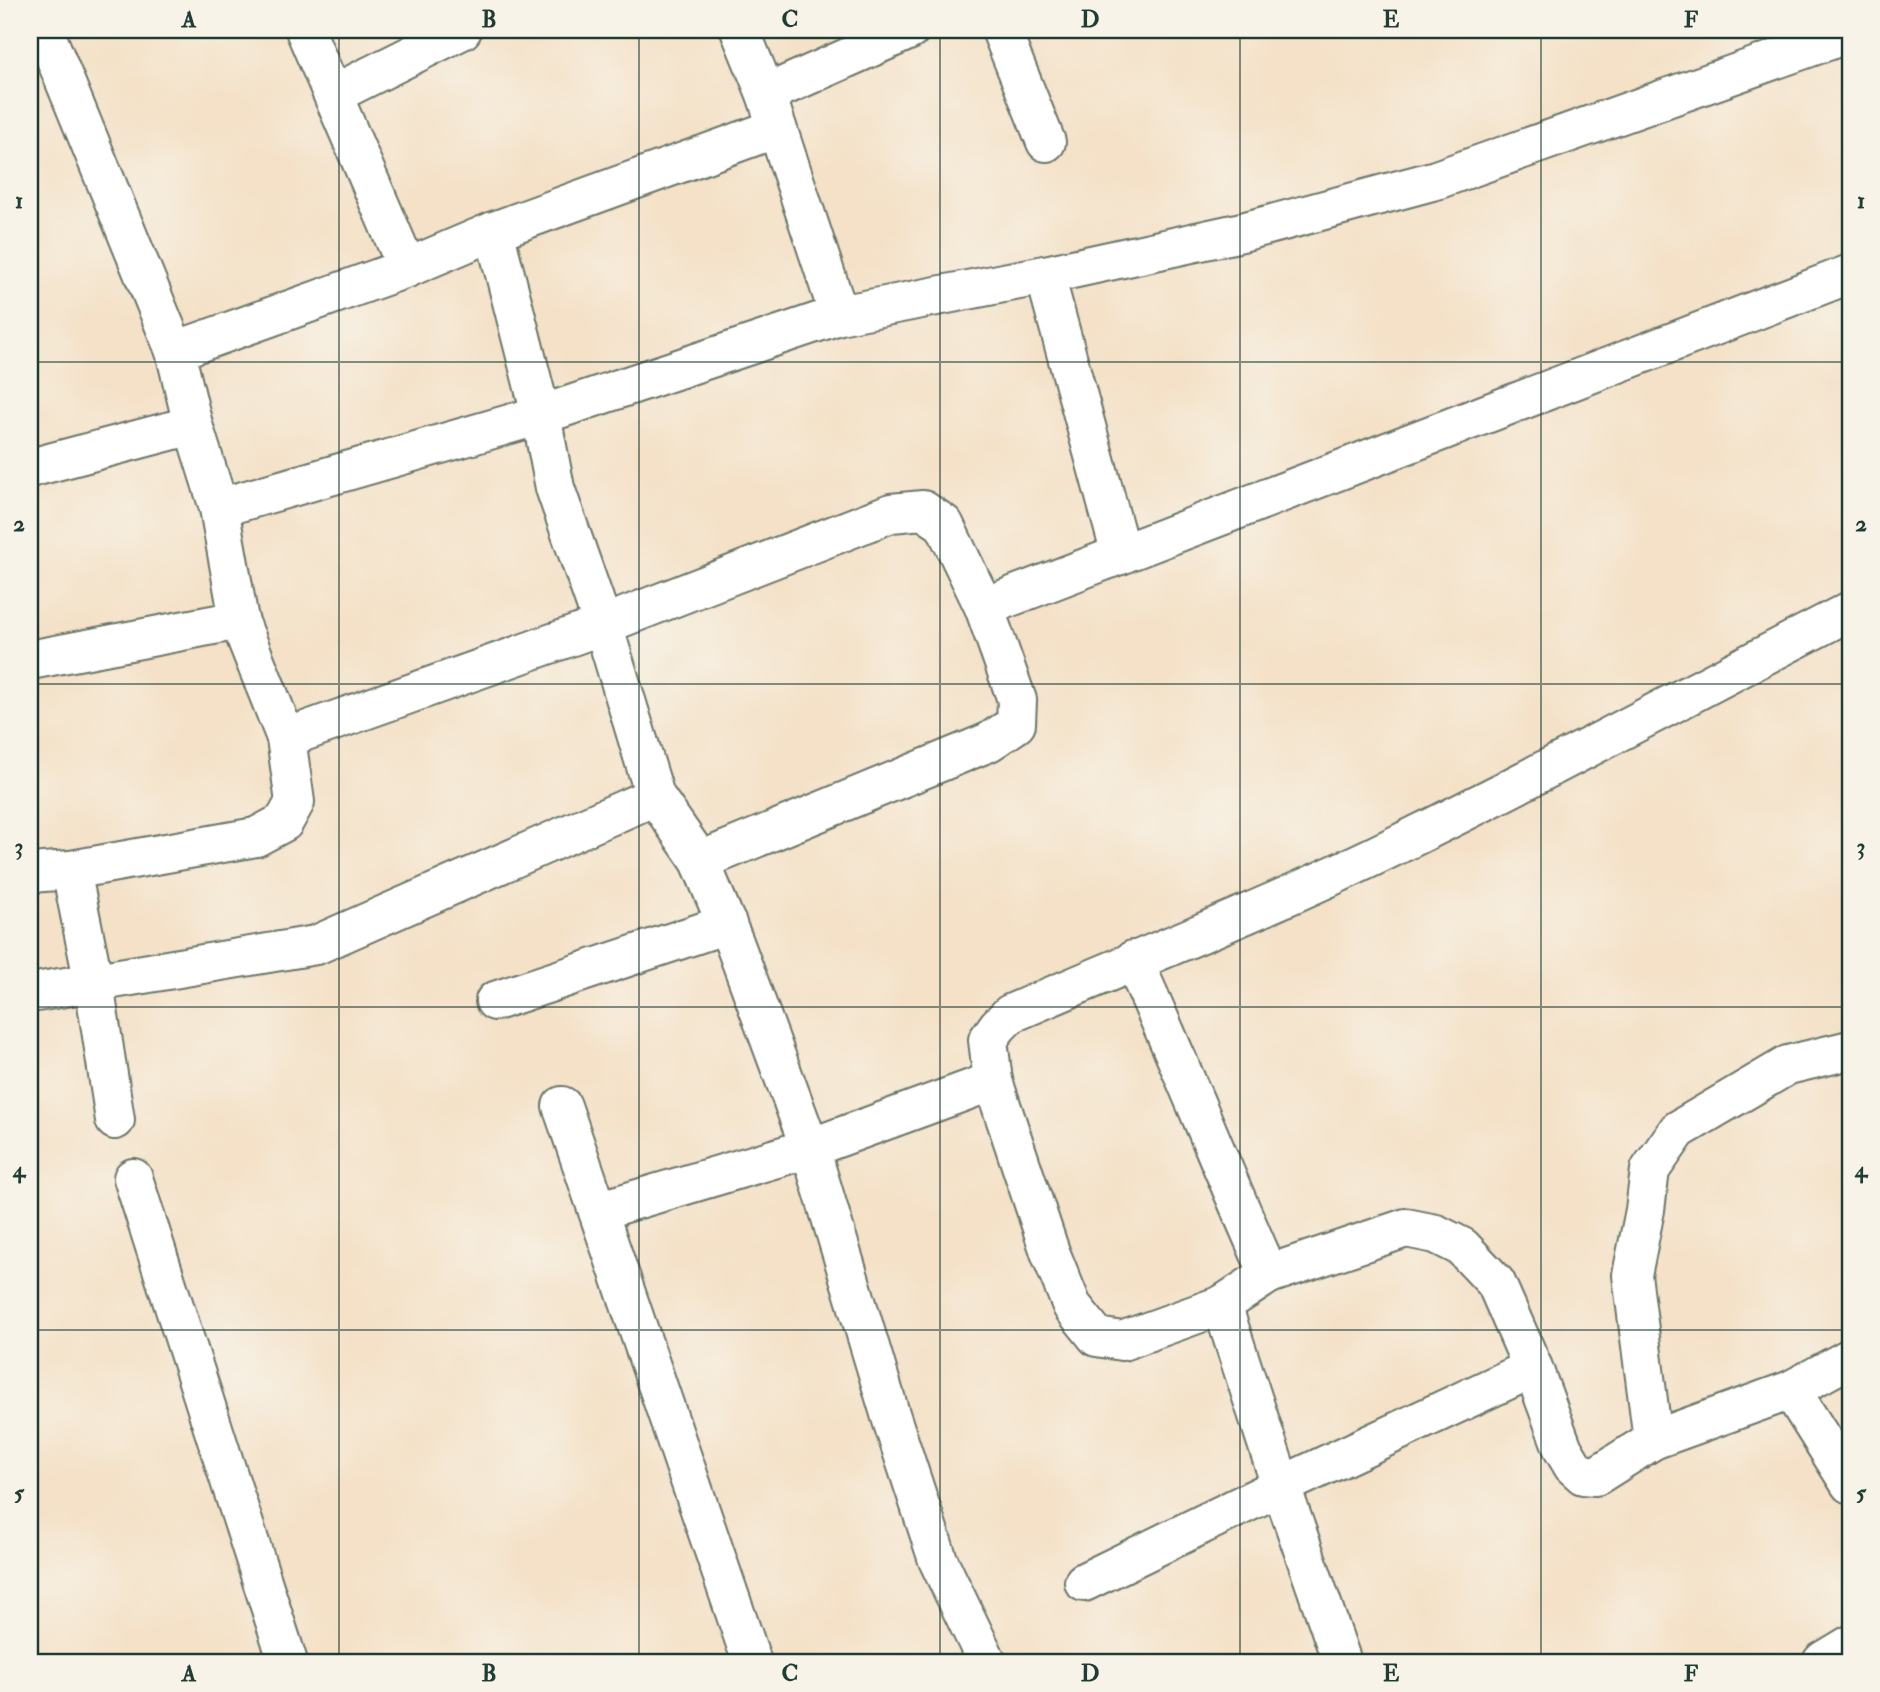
<svg xmlns="http://www.w3.org/2000/svg" width="1880" height="1692" viewBox="0 0 1880 1692" font-family="'IM FELL Double Pica',serif">
	<rect width="100%" height="100%" fill="#f7f3e8"/>
	<filter id="ink" filterUnits="userSpaceOnUse"><feTurbulence type="fractalNoise" baseFrequency=".0143" numOctaves="2"/><feDisplacementMap in="SourceGraphic" scale="14" xChannelSelector="R" yChannelSelector="G"/><feConvolveMatrix kernelMatrix="1 2 1 2 8 2 1 2 1" color-interpolation-filters="sRGB"/></filter>
	<filter id="wash" filterUnits="userSpaceOnUse"><feTurbulence type="fractalNoise" baseFrequency=".00686" numOctaves="4" result="noise"/><feDisplacementMap in="SourceGraphic" scale="28" xChannelSelector="R" yChannelSelector="G"/><feGaussianBlur stdDeviation="1.57" result="paint"/><feColorMatrix in="noise" values="0 0 0 0 0 0 0 0 0 0 0 0 0 0 0 0 0 1.4 0 .05"/><feComposite in="paint" operator="in"/></filter>
	<g filter="url(#wash)">
		<rect width="100%" height="100%" fill="#f4e1c7"/>
	</g>
	<g filter="url(#ink)">
		<g fill="none" stroke-linecap="round" stroke-linejoin="round">
			<g stroke="#6a7667" stroke-width="42">
				<g id="minor">
					<path d="M305,30L407,268"/>
					<path d="M740,30L766,94L839,315L1045,275L1242,232L1436,180L1830,40L1843,30"/>
					<path d="M1001,30L1046,142"/>
					<path d="M334,94L462,30"/>
					<path d="M766,94L910,30"/>
					<path d="M494,231L541,415L555,488L603,625L655,796L700,861L734,942L810,1148L891,1417L938,1560L987,1662"/>
					<path d="M1045,275L1121,555"/>
					<path d="M175,351L407,268L494,231L777,128"/>
					<path d="M30,468L193,425"/>
					<path d="M219,508L541,415L839,315"/>
					<path d="M984,607L1850,274"/>
					<path d="M30,660L239,620"/>
					<path d="M286,738L603,625L891,513L923,510L944,524L984,607L1017,700L1016,724L989,742L700,861"/>
					<path d="M71,870L94,984L115,1120"/>
					<path d="M30,873L71,870L256,837L284,822L295,802L286,738L239,620L219,508L193,425L175,351L44,30"/>
					<path d="M1133,960C1181,1064 1222,1170 1269,1274L1222,1305L1281,1486L1342,1662"/>
					<path d="M30,993L316,945L655,796"/>
					<path d="M495,1001L727,924"/>
					<path d="M993,1081L1050,1252L1072,1306L1097,1337L1122,1341L1222,1305"/>
					<path d="M562,1106L752,1662"/>
					<path d="M133,1178L288,1662"/>
					<path d="M598,1211L810,1148L993,1081L988,1040L998,1026L1010,1014C1146,955 1284,902 1417,835C1563,763 1706,685 1850,611"/>
					<path d="M1269,1274L1406,1228L1436,1234L1462,1247L1496,1283L1533,1368L1563,1449L1573,1466L1583,1475L1596,1476L1653,1440L1791,1390L1850,1358"/>
					<path d="M1791,1390L1850,1484"/>
					<path d="M1653,1440L1632,1275L1645,1210L1650,1170L1678,1130L1788,1065L1850,1050"/>
					<path d="M1084,1582L1281,1486L1533,1368"/>
					<path d="M1822,1662L1850,1645"/>
				</g>
			</g>
			<use href="#minor" stroke="#fff" stroke-width="38"/>
		</g>
	</g>
	<path fill="none" stroke="#1f3d34" stroke-width="2" stroke-opacity="0.55" d="M339,30V1662M639,30V1662M940,30V1662M1240,30V1662M1541,30V1662M30,362H1850M30,684H1850M30,1007H1850M30,1330H1850"/>
	<rect width="1880" height="1692" fill="none" stroke="#f7f3e8" stroke-width="77"/>
	<rect x="38" y="38" width="1804" height="1616" fill="none" stroke="#1f3d34" stroke-width="2.5"/>
	<g font-size="23" text-anchor="middle" font-weight="bold" fill="#1f3d34">
		<text x="189" y="27">A</text>
		<text x="489" y="27">B</text>
		<text x="790" y="27">C</text>
		<text x="1090" y="27">D</text>
		<text x="1391" y="27">E</text>
		<text x="1691" y="27">F</text>
		<text x="19" y="208">1</text>
		<text x="1861" y="208">1</text>
		<text x="19" y="531">2</text>
		<text x="1861" y="531">2</text>
		<text x="19" y="854">3</text>
		<text x="1861" y="854">3</text>
		<text x="19" y="1177">4</text>
		<text x="1861" y="1177">4</text>
		<text x="19" y="1500">5</text>
		<text x="1861" y="1500">5</text>
		<text x="189" y="1681">A</text>
		<text x="489" y="1681">B</text>
		<text x="790" y="1681">C</text>
		<text x="1090" y="1681">D</text>
		<text x="1391" y="1681">E</text>
		<text x="1691" y="1681">F</text>
	</g>
</svg>
